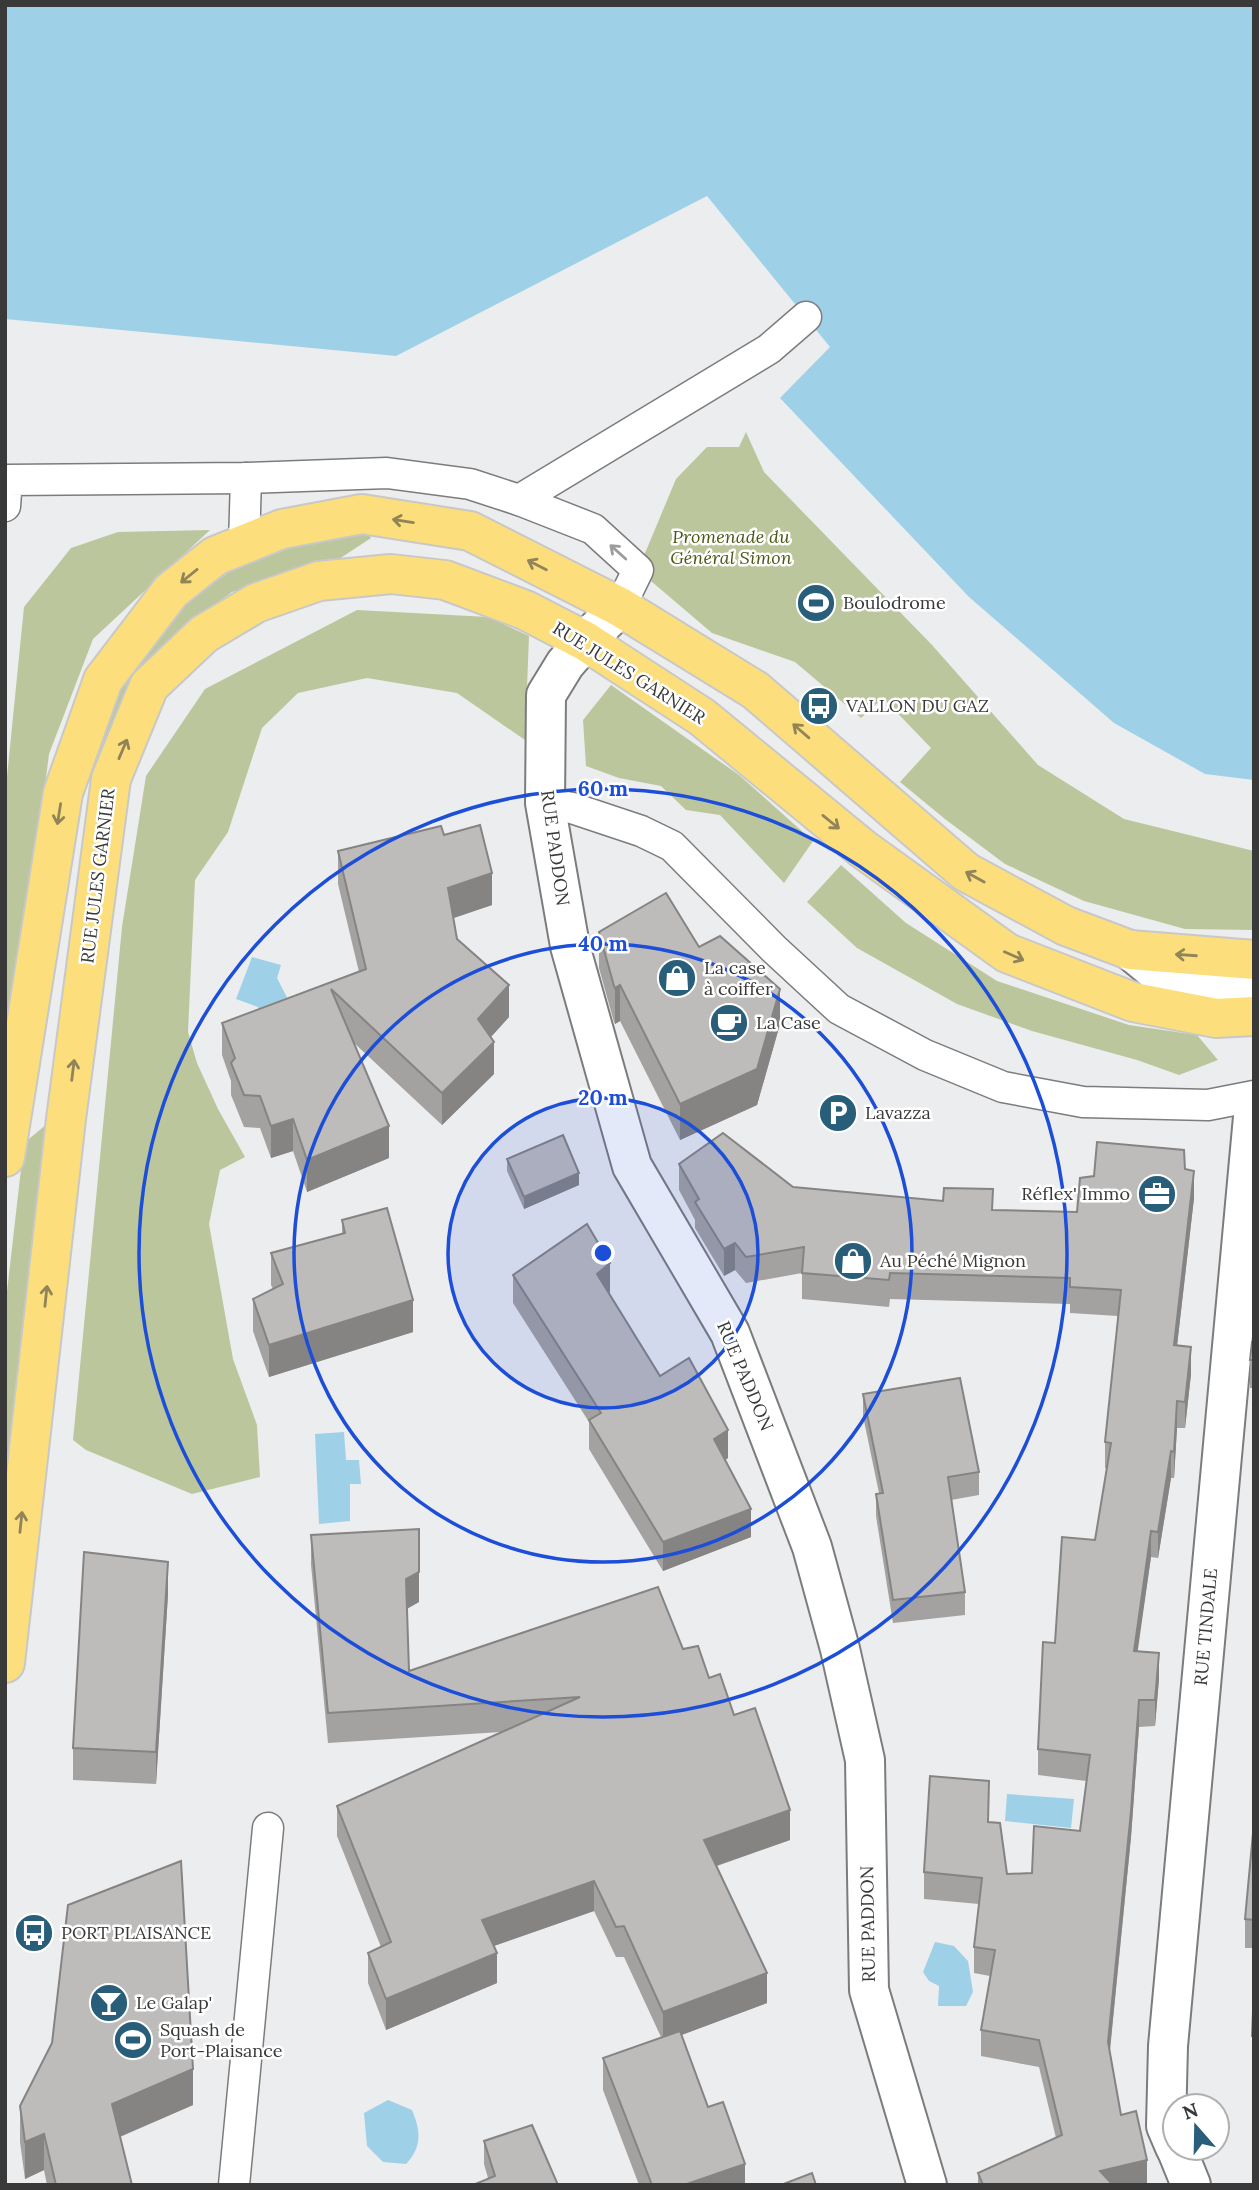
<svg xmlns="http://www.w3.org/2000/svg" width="1259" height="2190" viewBox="0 0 1259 2190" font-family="Lora,serif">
	<rect width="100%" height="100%" fill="#ecedef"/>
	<g fill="#bbc69c">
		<path d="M746,432L764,472L932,645L1038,765L1124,819L1254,851V930L1185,929L1084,901L1005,864L945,819L900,782L931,748L883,698L861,718L795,662L712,633L638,570L676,479L707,447H739Z"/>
		<path d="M210,530L93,639L49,754L5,1105V797L24,607L71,548L118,532Z"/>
		<path d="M366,530L371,538L336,561L232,592L175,635L90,795L101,746L118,688L182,605L235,568L307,541Z"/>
		<path d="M357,610L488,617L529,636L525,740L457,693L367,678L298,693L262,728L228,832L195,880L188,1032L197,1063L218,1109L245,1157L220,1170L209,1224L233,1359L257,1425L260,1477L192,1494L86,1450L73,1440L122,927L146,776L205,689Z"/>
		<path d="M611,685L739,775L813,841L784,883L720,815L686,810L661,786L619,778L586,766L583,720Z"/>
		<path d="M841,865L906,923L997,981L1129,1025L1197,1035L1218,1060L1179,1075L1137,1060L1032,1031L957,1004L857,948L807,902Z"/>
		<path d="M47,1124L5,1490V1309L24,1143Z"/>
	</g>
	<g fill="#9ed1e8">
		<path d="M5,5H1254V780L1205,774L1114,723L969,597L780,398L830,347L707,196L396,356L5,319Z"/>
		<path d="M252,957L281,965L277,978L297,1017L265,1031L258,1007L236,999Z"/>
		<path d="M344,1432L346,1460H359L361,1484H350V1521L319,1524L315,1434Z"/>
		<path d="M1007,1794L1074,1799L1071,1828L1005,1821Z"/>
		<path d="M935,1942L954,1946L968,1961L973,1992L966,2006H938L939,1986L929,1981L923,1972Z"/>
		<path d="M388,2100L412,2110C421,2131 422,2147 406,2164L383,2162L367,2146L364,2113Z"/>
	</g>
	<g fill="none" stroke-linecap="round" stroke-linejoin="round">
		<g stroke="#7c7c7e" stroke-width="33">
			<g id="service">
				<path d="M519,500L593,529L638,570L620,607"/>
				<path d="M5,506L7,480L246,478L387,473L470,484L519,500L769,349L806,317"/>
				<path d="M244,544L246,478"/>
				<path d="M545,803L572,808L641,831L672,846L774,949L839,1009L925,1055L1003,1087L1083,1102L1208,1105L1254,1096"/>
				<path d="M234,2185L268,1828"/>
			</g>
		</g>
		<g stroke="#7c7c7e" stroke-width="42">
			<g id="minor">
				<path d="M1130,950L1174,986L1254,997"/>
				<path d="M1175,2147L1166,2126L1168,2046L1254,1106"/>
				<path d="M1176,2148L1191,2185"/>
			</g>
		</g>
		<g stroke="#7c7c7e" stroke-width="42">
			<path id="tertiary" d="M620,607L585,641L565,664L546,695L545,803L570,946L632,1166L730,1333L812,1547L840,1649L865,1760L869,1990L927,2185"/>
		</g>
		<g stroke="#c8c8c8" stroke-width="42">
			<g id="primary">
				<path d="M5,1157L63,793L103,680L171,591L215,556L282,529L362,514L470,531L620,607L755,690L966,872L1066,926L1130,950L1254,960"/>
				<path d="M5,1663L66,1119L111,779L149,686L204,634L256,603L319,581L391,574L445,580L525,610L585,641L702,717L863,849L1007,953L1133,1002L1216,1018L1254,1016"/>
			</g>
		</g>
		<use href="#service" stroke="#fff" stroke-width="30"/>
		<use href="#minor" stroke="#fff" stroke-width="38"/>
		<use href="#tertiary" stroke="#fff" stroke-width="38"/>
		<use href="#primary" stroke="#fcdf7c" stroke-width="38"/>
	</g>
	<g fill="#a3a2a1">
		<path d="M444,835L492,905L453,918L457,939L509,1017L491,1037L494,1074L442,1125L353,1042L389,1158L307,1192L293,1151L271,1158L260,1128L244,1127L231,1095V1081L222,1055V1023L359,972L338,884V851Z"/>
		<path d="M599,932L699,947L780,1024L757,1105L680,1140L620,1021L615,1024L614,1022L599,968Z"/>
		<path d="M507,1159L579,1185L524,1209L507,1171Z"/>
		<path d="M679,1164L793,1187L993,1210L1077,1212L1185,1169L1194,1198L1177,1346L1191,1374L1185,1428H1177L1174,1478H1171L1158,1558L1151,1557L1137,1651L1159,1679L1155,1726L1139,1727L1131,1837L1110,2051L1121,2115L1147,2185H978V2173L1056,2138L1039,2067L981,2056V2030L990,1976L974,1973V1947L979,1904L924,1899V1872L989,1822L1007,1874L1032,1873L1080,1831L1086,1781L1038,1775V1749L1055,1643L1095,1540L1107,1469L1105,1468V1442L1118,1316L1070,1313V1304L890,1299L889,1307L802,1299V1273L746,1283L735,1270L724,1276L695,1228V1220L679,1190Z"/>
		<path d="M342,1220L413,1332L269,1377L253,1331V1299L273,1289L271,1285V1253L342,1234Z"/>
		<path d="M513,1275L610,1292L609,1293L660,1376L728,1458L725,1460L751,1537L663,1571L589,1449V1422L513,1303Z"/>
		<path d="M1254,1342V1388H1250V1360Z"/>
		<path d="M863,1394L979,1472V1495L951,1500L965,1592V1615L893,1623L876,1516V1494L879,1493L863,1416Z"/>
		<path d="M311,1535L419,1602L407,1609L409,1671L683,1649L709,1678L734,1715L790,1840L717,1866L767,2003L681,2035L708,2107L745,2185H639L603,2090V2058L661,2037L624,1957H616L594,1911L494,1946L497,1983L386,2030L368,1983V1953L381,1947L337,1836V1806L501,1732L328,1743L311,1565Z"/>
		<path d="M168,1594L156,1784L73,1780V1748Z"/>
		<path d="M1254,1822V1948H1245V1919Z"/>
		<path d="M1254,1987V2065L1252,2064Z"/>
		<path d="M193,2105L120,2137L132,2185H47L44,2170L25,2179L20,2142V2106Z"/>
		<path d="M484,2141L558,2185L488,2178L484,2164Z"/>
	</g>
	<g fill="#858483">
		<path d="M492,873V905L448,920V888Z"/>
		<path d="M509,985V1017L478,1051V1019Z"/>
		<path d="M620,985V1021L615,1024V988Z"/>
		<path d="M780,989V1024L757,1105L680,1140V1104Z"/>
		<path d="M494,1042V1074L442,1125V1093Z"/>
		<path d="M293,1119V1151L271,1158V1126Z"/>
		<path d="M389,1126V1158L307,1192V1160Z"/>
		<path d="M1194,1171V1198L1174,1372V1345Z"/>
		<path d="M579,1173V1185L524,1209V1197Z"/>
		<path d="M735,1243V1270L724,1276V1249Z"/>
		<path d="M610,1263V1292L597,1303V1274Z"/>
		<path d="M413,1300V1332L269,1377V1345Z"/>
		<path d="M1191,1347V1374L1185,1428V1402Z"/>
		<path d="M1177,1401V1428L1174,1478V1452Z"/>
		<path d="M728,1430V1458L714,1468V1439Z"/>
		<path d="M1171,1451V1478L1158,1558V1532Z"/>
		<path d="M751,1509V1537L663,1571V1542Z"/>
		<path d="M1151,1531V1557L1134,1677V1651Z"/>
		<path d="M168,1562V1594L156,1784V1752Z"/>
		<path d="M419,1572V1602L406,1609V1579Z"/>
		<path d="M1159,1653V1679L1155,1726V1700Z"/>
		<path d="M1139,1700V1727L1131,1837L1108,2068V2042Z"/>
		<path d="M790,1810V1840L704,1870V1840Z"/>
		<path d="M594,1881V1911L482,1950V1920Z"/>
		<path d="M497,1953V1983L386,2030V1999Z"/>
		<path d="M767,1973V2003L663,2042V2012Z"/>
		<path d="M193,2069V2105L112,2140V2104Z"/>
		<path d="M44,2134V2170L25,2179V2142Z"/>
		<path d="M1147,2160V2185H1100V2171Z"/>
		<path d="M745,2164V2185H684Z"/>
	</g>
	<g fill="#bebcbb" stroke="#858483" stroke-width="2">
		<path d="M480,825L492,873L448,888L457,939L509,985L478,1019L494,1042L442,1093L331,989L389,1126L307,1160L293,1119L271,1126L260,1096L244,1095L231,1063L235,1058L222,1023L366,969L338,851L441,826L444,835Z"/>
		<path d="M666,893L699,947L720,936L780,989L757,1069L680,1104L620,985L615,988L614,986L599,932Z"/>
		<path d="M723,1133L793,1187L943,1201L944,1188L993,1189L992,1210L1077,1212L1080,1178L1094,1176L1097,1142L1184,1150L1185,1169L1194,1171L1174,1345L1191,1347L1185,1402L1177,1401L1174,1452L1171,1451L1158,1532L1151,1531L1134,1651L1159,1653L1155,1700H1139L1131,1811L1108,2042L1121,2115L1136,2111L1147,2160L1100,2171L1113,2185H983L978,2173L1062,2135L1039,2040L981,2030L995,1950L974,1947L982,1878L924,1872L930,1776L989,1781L988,1822L1000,1823L1007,1874L1032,1873L1034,1826L1080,1831L1090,1755L1038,1749L1043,1642L1055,1643L1062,1537L1095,1540L1111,1443L1105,1442L1121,1290L1070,1287V1278L890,1273L889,1280L802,1273L804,1247L746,1257L735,1243L724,1249L695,1202L699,1199L679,1164Z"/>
		<path d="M563,1135L579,1173L524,1197L507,1159Z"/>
		<path d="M387,1208L413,1300L269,1345L253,1299L283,1284L271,1253L345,1233L342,1220Z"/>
		<path d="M587,1224L610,1263L597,1274L660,1376L689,1358L728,1430L714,1439L751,1509L663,1542L589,1420L601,1413L513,1275Z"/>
		<path d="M1252,1342H1254V1360H1250Z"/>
		<path d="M960,1378L979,1472L948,1477L965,1592L893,1600L876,1494L883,1493L863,1394Z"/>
		<path d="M419,1529V1572L406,1579L409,1671L658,1587L683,1649L698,1646L709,1678L720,1674L734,1715L755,1708L790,1810L704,1840L767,1973L663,2012L624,1926L616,1927L594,1881L482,1920L497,1953L386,1999L368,1953L391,1942L337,1806L580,1697L328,1713L311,1535Z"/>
		<path d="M84,1552L168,1562L156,1752L73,1748Z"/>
		<path d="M1254,1822V1920L1245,1919Z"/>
		<path d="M181,1861L193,2069L112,2104L132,2185H56L44,2134L25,2142L20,2106L52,2043L68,1905Z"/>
		<path d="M1254,1987V2036H1252Z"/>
		<path d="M680,2031L708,2107L723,2102L745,2164L684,2185H652L603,2058Z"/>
		<path d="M532,2125L558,2185H473L495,2176L484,2141Z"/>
		<path d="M812,2173L816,2185H781Z"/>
	</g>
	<defs><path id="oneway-shaft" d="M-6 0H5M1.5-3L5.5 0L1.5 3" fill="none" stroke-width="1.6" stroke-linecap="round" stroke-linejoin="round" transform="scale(1.75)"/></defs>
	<g stroke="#918458">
		<use href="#oneway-shaft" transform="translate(403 521) rotate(-171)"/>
		<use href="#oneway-shaft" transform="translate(537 565) rotate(-153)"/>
		<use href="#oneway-shaft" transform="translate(189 576) rotate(141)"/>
		<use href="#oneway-shaft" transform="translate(801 731) rotate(-139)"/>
		<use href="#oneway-shaft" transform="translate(123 749) rotate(-67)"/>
		<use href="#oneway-shaft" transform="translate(59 814) rotate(99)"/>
		<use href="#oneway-shaft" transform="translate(831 822) rotate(39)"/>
		<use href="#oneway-shaft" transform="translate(975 877) rotate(-151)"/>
		<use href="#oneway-shaft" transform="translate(1186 955) rotate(-176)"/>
		<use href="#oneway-shaft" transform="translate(1014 956) rotate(24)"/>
		<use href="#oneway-shaft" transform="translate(73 1070) rotate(-83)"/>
		<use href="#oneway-shaft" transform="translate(46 1296) rotate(-84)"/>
		<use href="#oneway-shaft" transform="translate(21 1522) rotate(-84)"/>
	</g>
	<use stroke="#9c9c9c" href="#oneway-shaft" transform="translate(618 552) rotate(-138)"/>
	<circle cx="603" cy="1253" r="155" fill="#1d4ed8" fill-opacity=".12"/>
	<g fill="none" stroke="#1d4ed8" stroke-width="3.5">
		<circle cx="603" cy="1253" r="155"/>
		<circle cx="603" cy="1253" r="309"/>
		<circle cx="603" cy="1253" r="464"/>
	</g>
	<defs>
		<g id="stadium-disc" transform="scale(2.0125)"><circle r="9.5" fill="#295e7a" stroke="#fff"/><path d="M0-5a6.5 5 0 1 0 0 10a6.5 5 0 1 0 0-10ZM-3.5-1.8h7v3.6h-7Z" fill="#fff"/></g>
		<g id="bus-disc" transform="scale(2.0125)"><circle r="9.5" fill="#295e7a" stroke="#fff"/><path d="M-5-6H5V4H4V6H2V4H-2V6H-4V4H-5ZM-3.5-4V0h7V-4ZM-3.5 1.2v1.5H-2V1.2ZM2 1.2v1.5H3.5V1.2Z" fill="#fff"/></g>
		<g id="shop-disc" transform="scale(2.0125)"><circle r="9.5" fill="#295e7a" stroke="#fff"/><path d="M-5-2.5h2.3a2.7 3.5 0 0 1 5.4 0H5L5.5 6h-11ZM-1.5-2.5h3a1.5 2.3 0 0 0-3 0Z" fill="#fff"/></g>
		<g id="cafe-disc" transform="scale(2.0125)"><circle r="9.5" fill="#295e7a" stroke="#fff"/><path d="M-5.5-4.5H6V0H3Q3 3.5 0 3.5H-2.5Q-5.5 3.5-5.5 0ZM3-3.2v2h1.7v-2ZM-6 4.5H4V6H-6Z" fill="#fff"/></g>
		<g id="parking-disc" transform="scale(2.0125)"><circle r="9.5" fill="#295e7a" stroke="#fff"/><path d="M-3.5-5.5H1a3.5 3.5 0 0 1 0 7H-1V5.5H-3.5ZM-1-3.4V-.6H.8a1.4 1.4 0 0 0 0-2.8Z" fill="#fff"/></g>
		<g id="office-disc" transform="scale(2.0125)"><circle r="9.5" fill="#295e7a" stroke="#fff"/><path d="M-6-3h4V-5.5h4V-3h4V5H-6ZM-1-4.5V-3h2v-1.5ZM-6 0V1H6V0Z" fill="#fff"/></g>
		<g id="bar-disc" transform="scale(2.0125)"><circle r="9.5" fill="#295e7a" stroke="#fff"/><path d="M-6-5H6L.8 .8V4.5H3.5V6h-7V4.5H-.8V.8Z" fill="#fff"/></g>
	</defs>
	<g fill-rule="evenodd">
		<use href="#stadium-disc" x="816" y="603"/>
		<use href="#bus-disc" x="819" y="706"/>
		<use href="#shop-disc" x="677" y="978"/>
		<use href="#cafe-disc" x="729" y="1023"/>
		<use href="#parking-disc" x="838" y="1113"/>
		<use href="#office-disc" x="1157" y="1194"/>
		<use href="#shop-disc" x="853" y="1261"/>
		<use href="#bus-disc" x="34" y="1933"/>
		<use href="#bar-disc" x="109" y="2003"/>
		<use href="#stadium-disc" x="133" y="2040"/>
	</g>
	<g text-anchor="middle" stroke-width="5" stroke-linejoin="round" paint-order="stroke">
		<g font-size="18" font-style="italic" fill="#4b5814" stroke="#fff">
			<text x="731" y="543">Promenade du<tspan x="731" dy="21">Général Simon</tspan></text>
		</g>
		<g font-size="18" fill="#39393a" stroke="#fff" text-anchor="start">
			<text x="843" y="609">Boulodrome</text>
			<text x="846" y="712">VALLON DU GAZ</text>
			<text x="704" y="974">La case<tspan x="704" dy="21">à coiffer</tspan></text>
			<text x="756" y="1029">La Case</text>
			<text x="865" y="1119">Lavazza</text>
			<text x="1130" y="1200" text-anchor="end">Réflex' Immo</text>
			<text x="880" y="1267">Au Péché Mignon</text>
			<text x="61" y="1939">PORT PLAISANCE</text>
			<text x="136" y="2009">Le Galap'</text>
			<text x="160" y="2036">Squash de<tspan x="160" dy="21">Port-Plaisance</tspan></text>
		</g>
		<g font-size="18" fill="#39393a" stroke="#fff">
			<text transform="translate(629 673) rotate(32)" y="6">RUE JULES GARNIER</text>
			<text transform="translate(555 848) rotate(82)" y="6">RUE PADDON</text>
			<text transform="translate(98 876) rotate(-83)" y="6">RUE JULES GARNIER</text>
			<text transform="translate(745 1376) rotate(67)" y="6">RUE PADDON</text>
			<text transform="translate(1206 1627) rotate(-85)" y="6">RUE TINDALE</text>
			<text transform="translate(868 1924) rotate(-91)" y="6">RUE PADDON</text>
		</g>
	</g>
	<circle cx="603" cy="1253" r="10" fill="#1d4ed8" stroke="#fff" stroke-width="3.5"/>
	<g font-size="21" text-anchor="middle" font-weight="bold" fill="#1d4ed8" stroke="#fff" stroke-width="5" stroke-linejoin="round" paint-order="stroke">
		<text x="603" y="796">60 m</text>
		<text x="603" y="951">40 m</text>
		<text x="603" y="1105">20 m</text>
	</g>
	<rect width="1259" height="2190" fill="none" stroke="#39393a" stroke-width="14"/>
	<g transform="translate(1196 2127) rotate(340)"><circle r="33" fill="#ffffff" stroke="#b0b0b0" stroke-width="2"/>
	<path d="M0-5L12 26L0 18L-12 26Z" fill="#295e7a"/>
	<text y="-10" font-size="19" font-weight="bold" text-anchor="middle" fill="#39393a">N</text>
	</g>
</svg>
